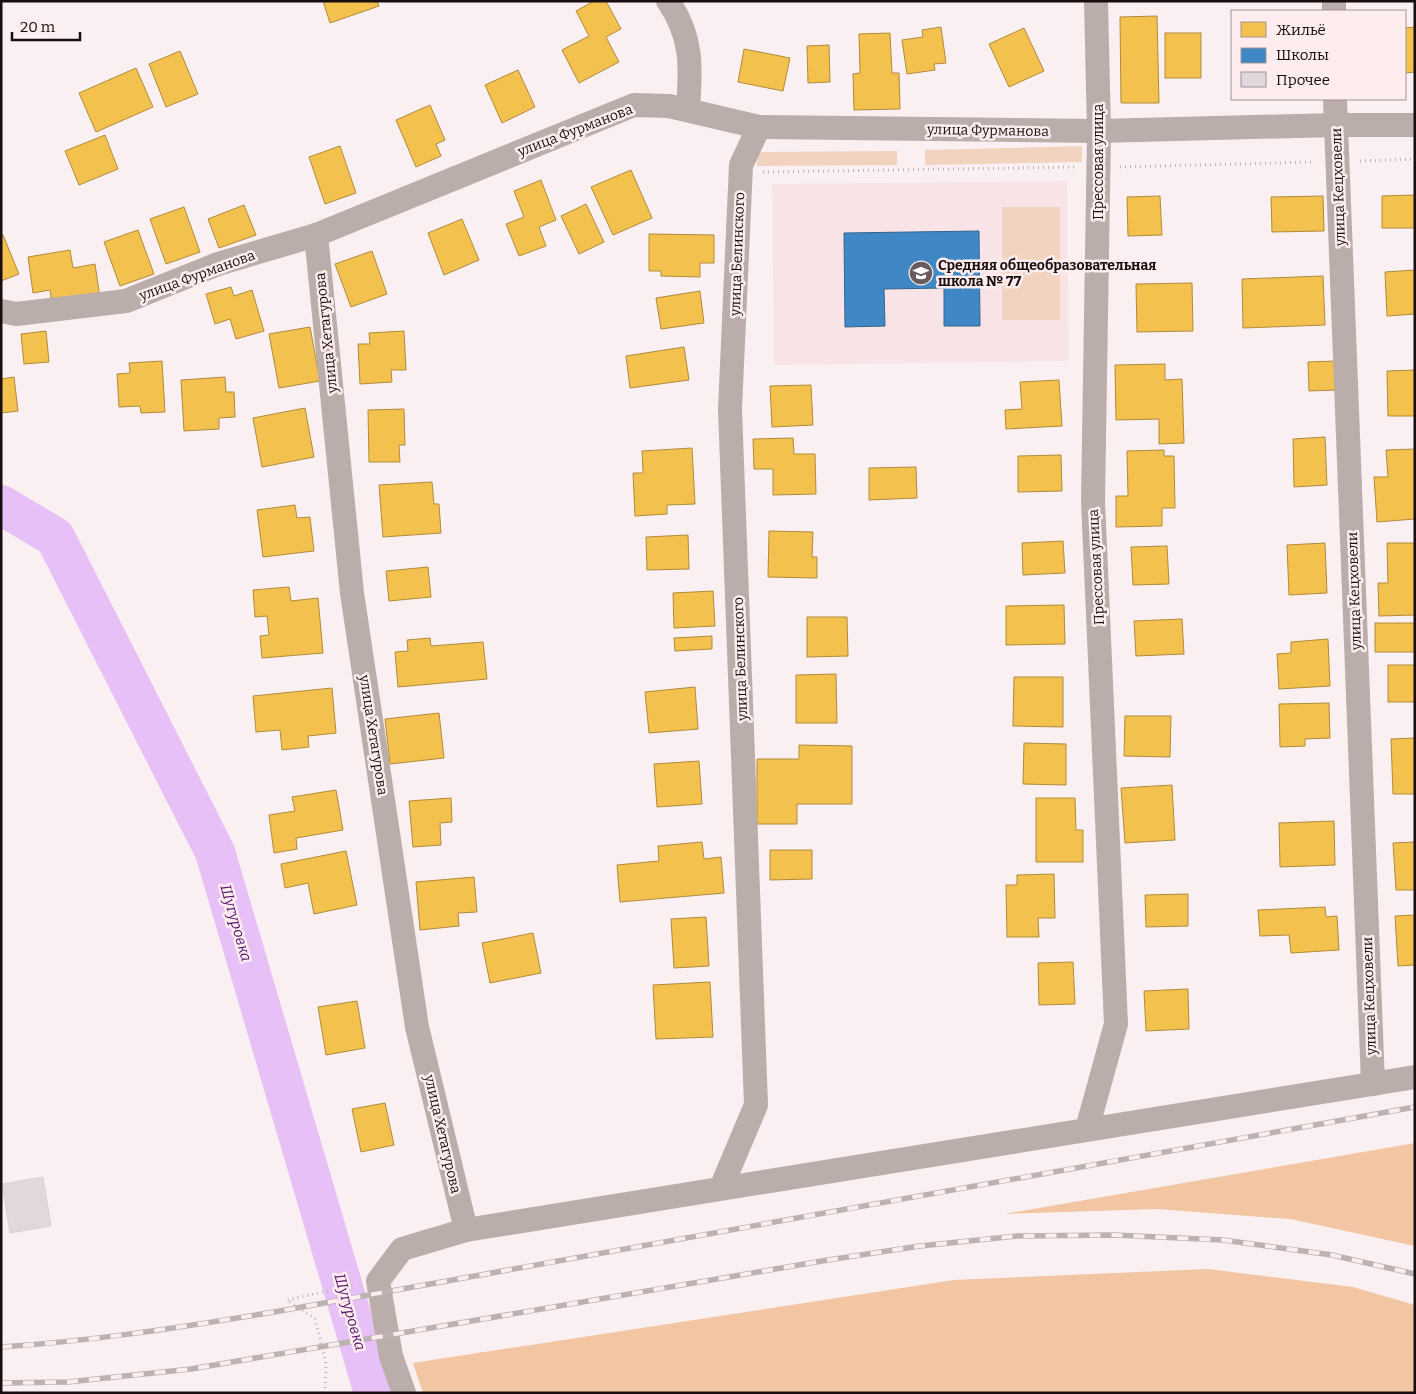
<svg xmlns="http://www.w3.org/2000/svg" width="1416" height="1394" viewBox="0 0 1416 1394" font-family="Bitter,serif">
	<rect width="100%" height="100%" fill="#faf0f2"/>
	<path fill="#f8e4e7" d="M1067,181L1069,361L774,365L772,184Z"/>
	<g fill="#f1d3bf">
		<path d="M1082,146V162L925,165V150Z"/>
		<path d="M897,151V165L757,166L756,152Z"/>
		<rect x="1002" y="207" width="58" height="113"/>
	</g>
	<g fill="#f2c5a3">
		<path d="M1415,1143V1246L1290,1219L1157,1209L1004,1214Z"/>
		<path d="M1208,1269L1353,1287L1415,1305V1393H423L413,1363L954,1280Z"/>
	</g>
	<g fill="#f2c14e" stroke="#b18b3b">
		<path d="M323,1H377L379,6L330,23Z"/>
		<path d="M594,1H606L621,29L606,37L619,62L579,83L562,50L589,36L576,11Z"/>
		<path d="M1157,16L1159,103H1121L1120,17Z"/>
		<path d="M941,27L946,63L934,64L935,70L907,74L902,40L923,37L922,30Z"/>
		<path d="M1415,27V72L1405,73V28Z"/>
		<path d="M1024,28L1044,71L1009,87L989,44Z"/>
		<path d="M890,33L892,73H899L900,109L854,110L853,74L860,73L859,34Z"/>
		<rect x="1165" y="33" width="36" height="45"/>
		<path d="M829,45L830,82L808,83L807,46Z"/>
		<path d="M744,49L790,58L783,91L738,82Z"/>
		<path d="M180,51L198,94L166,107L149,64Z"/>
		<path d="M136,68L153,107L96,132L79,93Z"/>
		<path d="M518,70L535,107L502,123L485,85Z"/>
		<path d="M430,105L445,140L436,144L441,156L416,167L396,120Z"/>
		<path d="M105,135L118,169L79,185L65,151Z"/>
		<path d="M340,146L356,193L325,204L309,157Z"/>
		<path d="M631,170L652,218L613,235L591,187Z"/>
		<path d="M541,180L556,220L539,227L546,246L519,256L506,224L524,217L514,191Z"/>
		<path d="M1415,195V228H1382V196Z"/>
		<path d="M1160,196L1162,235L1128,236L1127,197Z"/>
		<path d="M1323,196L1324,231L1272,232L1271,197Z"/>
		<path d="M586,204L604,242L579,254L561,216Z"/>
		<path d="M244,205L256,235L219,248L208,219Z"/>
		<path d="M184,207L200,252L166,264L150,219Z"/>
		<path d="M462,219L479,260L444,275L428,233Z"/>
		<path d="M138,230L154,274L120,286L104,242Z"/>
		<path d="M649,234L714,235V263H700V277L661,276V271H649Z"/>
		<path d="M1,235H3L19,274L1,281Z"/>
		<path d="M70,250L73,268L95,264L100,298L52,306L50,290L33,293L28,257Z"/>
		<path d="M372,251L387,294L351,307L335,264Z"/>
		<path d="M1415,270V314L1387,316L1385,272Z"/>
		<path d="M1323,276L1325,325L1243,328L1242,279Z"/>
		<path d="M1192,283L1193,331L1137,332L1136,284Z"/>
		<path d="M231,287L234,296L252,290L264,331L236,339L230,319L215,324L206,294Z"/>
		<path d="M700,291L704,323L661,329L656,298Z"/>
		<path d="M310,327L320,381L279,388L269,334Z"/>
		<path d="M46,331L49,362L24,364L21,334Z"/>
		<path d="M404,331L406,370H391L392,382L360,384L358,344H370L369,333Z"/>
		<path d="M684,347L689,380L630,388L626,356Z"/>
		<path d="M162,361L165,412L141,413L140,406L119,407L117,374L130,373L129,363Z"/>
		<path d="M1335,361L1336,390L1309,391L1308,362Z"/>
		<path d="M1165,364V380L1182,379L1184,443L1159,444V419L1116,420L1115,365Z"/>
		<path d="M1415,370V416H1388L1387,371Z"/>
		<path d="M14,377L18,411L1,413V379Z"/>
		<path d="M225,377L226,392H234L235,417L219,418V429L184,431L181,380Z"/>
		<path d="M1059,380L1062,426L1006,429L1005,410L1022,409L1020,382Z"/>
		<path d="M811,385L813,425L772,427L770,386Z"/>
		<path d="M305,408L314,457L262,467L253,418Z"/>
		<path d="M404,409L405,445H399L400,462H369L368,410Z"/>
		<path d="M1325,437L1327,485L1294,487L1293,439Z"/>
		<path d="M793,438L794,454H815L816,494L773,495V469H754L753,439Z"/>
		<path d="M692,448L695,504L667,505V514L635,516L633,473H643L642,451Z"/>
		<path d="M1415,449V519L1377,522L1374,477H1388L1386,450Z"/>
		<path d="M1164,450V456H1174L1175,508H1162V526L1116,527V496H1128L1127,451Z"/>
		<path d="M1061,455L1062,491L1018,492V456Z"/>
		<path d="M916,467L917,498L869,500V468Z"/>
		<path d="M432,482L434,504H439L441,533L383,537L379,485Z"/>
		<path d="M295,505L297,518L310,517L314,551L263,557L257,510Z"/>
		<path d="M769,531L813,532L812,557H817V578L768,577Z"/>
		<path d="M688,535L689,569L647,570L646,537Z"/>
		<path d="M1063,541L1065,573L1023,575L1022,543Z"/>
		<path d="M1325,543L1327,593L1289,595L1287,545Z"/>
		<path d="M1387,543H1415V615L1379,616L1378,583H1388Z"/>
		<path d="M1167,546L1169,584L1133,585L1131,547Z"/>
		<path d="M428,567L431,597L389,601L386,571Z"/>
		<path d="M289,587L291,601L318,598L323,653L262,658L260,636L269,635L267,616L255,617L253,590Z"/>
		<path d="M713,591L715,626L674,628L673,593Z"/>
		<path d="M1064,605L1065,644L1006,645V606Z"/>
		<path d="M807,617H847L848,656L807,657Z"/>
		<path d="M1182,619L1184,654L1136,656L1134,621Z"/>
		<rect x="1375" y="623" width="40" height="29"/>
		<path d="M712,636V649L675,651L674,638Z"/>
		<path d="M430,638L431,646L483,642L487,679L398,687L395,652L408,651L407,640Z"/>
		<path d="M1328,639L1330,686L1279,689L1277,654L1291,653V642Z"/>
		<rect x="1388" y="665" width="27" height="37"/>
		<path d="M836,674L837,723H796V675Z"/>
		<path d="M1014,677H1063V727L1013,726Z"/>
		<path d="M695,687L698,729L649,733L645,692Z"/>
		<path d="M332,688L336,733L308,736L309,747L282,750L280,730L256,732L253,696Z"/>
		<path d="M1329,703L1330,738L1305,739V746L1280,747L1279,704Z"/>
		<path d="M439,713L444,758L390,764L385,719Z"/>
		<path d="M1125,716H1171L1170,757L1124,756Z"/>
		<path d="M1415,738V794H1393L1391,739Z"/>
		<path d="M1024,743L1066,744V785L1023,784Z"/>
		<path d="M799,745L852,746V804H797V824H757V759H799Z"/>
		<path d="M699,761L702,804L657,807L654,764Z"/>
		<path d="M1172,785L1175,840L1125,843L1121,788Z"/>
		<path d="M336,790L343,830L296,838L297,849L274,853L269,815L295,811L292,797Z"/>
		<path d="M451,798L452,822L440,823L441,845L413,847L409,801Z"/>
		<path d="M1036,798H1075L1076,830H1083V862H1036Z"/>
		<path d="M1334,821L1335,865L1280,867L1279,823Z"/>
		<path d="M702,842L704,859L721,857L724,893L620,902L617,865L659,861L658,846Z"/>
		<path d="M1415,842V890H1396L1393,843Z"/>
		<path d="M770,850H812V879L770,880Z"/>
		<path d="M346,851L357,905L314,914L308,883L285,888L281,864Z"/>
		<path d="M1054,874L1055,918H1038L1039,937H1007L1006,885H1017V875Z"/>
		<path d="M474,877L477,912L458,913L459,926L420,930L416,882Z"/>
		<path d="M1188,894V926L1146,927L1145,895Z"/>
		<path d="M1325,907L1326,917L1337,916L1339,950L1291,953L1289,935L1260,936L1258,910Z"/>
		<path d="M1415,915V965L1398,966L1395,916Z"/>
		<path d="M706,917L709,966L674,968L671,919Z"/>
		<path d="M533,933L541,973L490,983L482,943Z"/>
		<path d="M1073,962L1075,1004L1039,1005L1038,963Z"/>
		<path d="M710,982L713,1037L656,1039L653,985Z"/>
		<path d="M1188,989L1189,1029L1146,1031L1144,991Z"/>
		<path d="M357,1001L365,1048L326,1055L318,1007Z"/>
		<path d="M385,1103L394,1145L361,1152L352,1109Z"/>
	</g>
	<path fill="#3f88c5" stroke="#34638e" d="M979,231L980,326H944V288L884,289L885,326L845,327L844,233Z"/>
	<g fill="none" stroke-linecap="round" stroke-linejoin="round">
		<path stroke="#e6c0f6" stroke-width="40" d="M1,505L55,537L215,852L374,1393"/>
	</g>
	<path fill="#e2d7dc" stroke="#dcd2d6" d="M43,1177L51,1226L10,1233L2,1184Z"/>
	<g fill="none" stroke-linecap="round" stroke-linejoin="round">
		<g stroke="#bfb4b4" stroke-width="3" stroke-dasharray="1 4" stroke-linecap="butt">
			<path d="M1360,161L1415,159"/>
			<path d="M1120,167L1314,162"/>
			<path d="M763,172L1077,167"/>
			<path d="M325,1393L326,1362L315,1319L287,1300L355,1285"/>
		</g>
		<g stroke="#bbadaa" stroke-width="24">
			<path d="M668,1C693,37 691,68 688,110"/>
			<path d="M1334,1V11"/>
			<path d="M1335,99L1373,1084"/>
			<path d="M316,235L352,593L417,1027L466,1230"/>
			<path d="M1,311L16,314L126,301L218,264L316,235L634,105L669,106L759,127L1099,131L1336,125H1415"/>
			<path d="M1087,1129L1116,1024L1093,501L1099,131L1096,1"/>
			<path d="M721,1188L756,1105L730,409L741,165L759,127"/>
			<path d="M404,1393L391,1356L378,1281L402,1249L466,1230L1415,1077"/>
		</g>
		<g stroke="#bdb2b2" stroke-width="5.5">
			<g id="rail">
				<path d="M1,1347C93,1341 183,1327 274,1312L1415,1107"/>
				<path d="M1,1383L68,1382L191,1369L828,1260L920,1246L1017,1236L1114,1235L1223,1240L1332,1255L1415,1274"/>
			</g>
		</g>
		<use href="#rail" stroke="#fdedef" stroke-width="4" stroke-dasharray="11" stroke-linecap="butt"/>
	</g>
	<defs>
		<g id="school-disc" transform="scale(1.25)"><circle r="9.5" fill="#685c5e" stroke="#fdedef"/><path d="M0-5L7-2L0 1L-7-2ZM-4 1L0 2.5L4 1V4Q0 6-4 4Z" fill="#fff"/></g>
	</defs>
	<g fill-rule="evenodd">
		<use href="#school-disc" x="921" y="273"/>
	</g>
	<g text-anchor="middle" stroke-width="5" stroke-linejoin="round" paint-order="stroke">
		<g font-size="14" fill="#190d0f" stroke="#fdedef">
			<text transform="translate(575 130) rotate(-21)" y="5">улица Фурманова</text>
			<text transform="translate(988 130) rotate(1)" y="5">улица Фурманова</text>
			<text transform="translate(1098 162) rotate(-90)" y="5">Прессовая улица</text>
			<text transform="translate(1338 187) rotate(-92)" y="5">улица Кецховели</text>
			<text transform="translate(737 254) rotate(-88)" y="5">улица Белинского</text>
			<text transform="translate(197 275) rotate(-20)" y="5">улица Фурманова</text>
			<text transform="translate(326 333) rotate(-96)" y="5">улица Хетагурова</text>
			<text transform="translate(1096 567) rotate(-93)" y="5">Прессовая улица</text>
			<text transform="translate(1354 591) rotate(-92)" y="5">улица Кецховели</text>
			<text transform="translate(740 659) rotate(-92)" y="5">улица Белинского</text>
			<text transform="translate(374 735) rotate(81)" y="5">улица Хетагурова</text>
			<text transform="translate(1369 996) rotate(-92)" y="5">улица Кецховели</text>
			<text transform="translate(443 1134) rotate(77)" y="5">улица Хетагурова</text>
		</g>
		<g font-size="14" font-weight="bold" fill="#190d0f" stroke="#fdedef" text-anchor="start">
			<text x="938" y="270">Средняя общеобразовательная<tspan x="938" dy="16">школа № 77</tspan></text>
		</g>
		<g font-size="15" font-style="italic" fill="#520f6a" stroke="#fdedef">
			<text transform="translate(236 923) rotate(74)" y="5">Шугуровка</text>
			<text transform="translate(350 1312) rotate(74)" y="5">Шугуровка</text>
		</g>
	</g>
	<rect width="1416" height="1394" fill="none" stroke="#190d0f" stroke-width="5"/>
	<rect x="1231" y="10" width="175" height="90" fill="#fdedef" stroke="#a29395"/>
	<rect x="1241" y="22" width="25" height="15" fill="#f2c14e" stroke="#a29395"/>
	<text x="1276" y="35" font-size="15" fill="#190d0f">Жильё</text>
	<rect x="1241" y="48" width="25" height="15" fill="#3f88c5" stroke="#a29395"/>
	<text x="1276" y="60" font-size="15" fill="#190d0f">Школы</text>
	<rect x="1241" y="72" width="25" height="15" fill="#e2d7dc" stroke="#a29395"/>
	<text x="1276" y="85" font-size="15" fill="#190d0f">Прочее</text>
	<path d="M12 32v8h68v-8" fill="none" stroke="#190d0f" stroke-width="2.5"/>
	<text x="20" y="32" font-size="15" fill="#190d0f" stroke="#fdedef" stroke-width="4" paint-order="stroke">20 m</text>
</svg>
